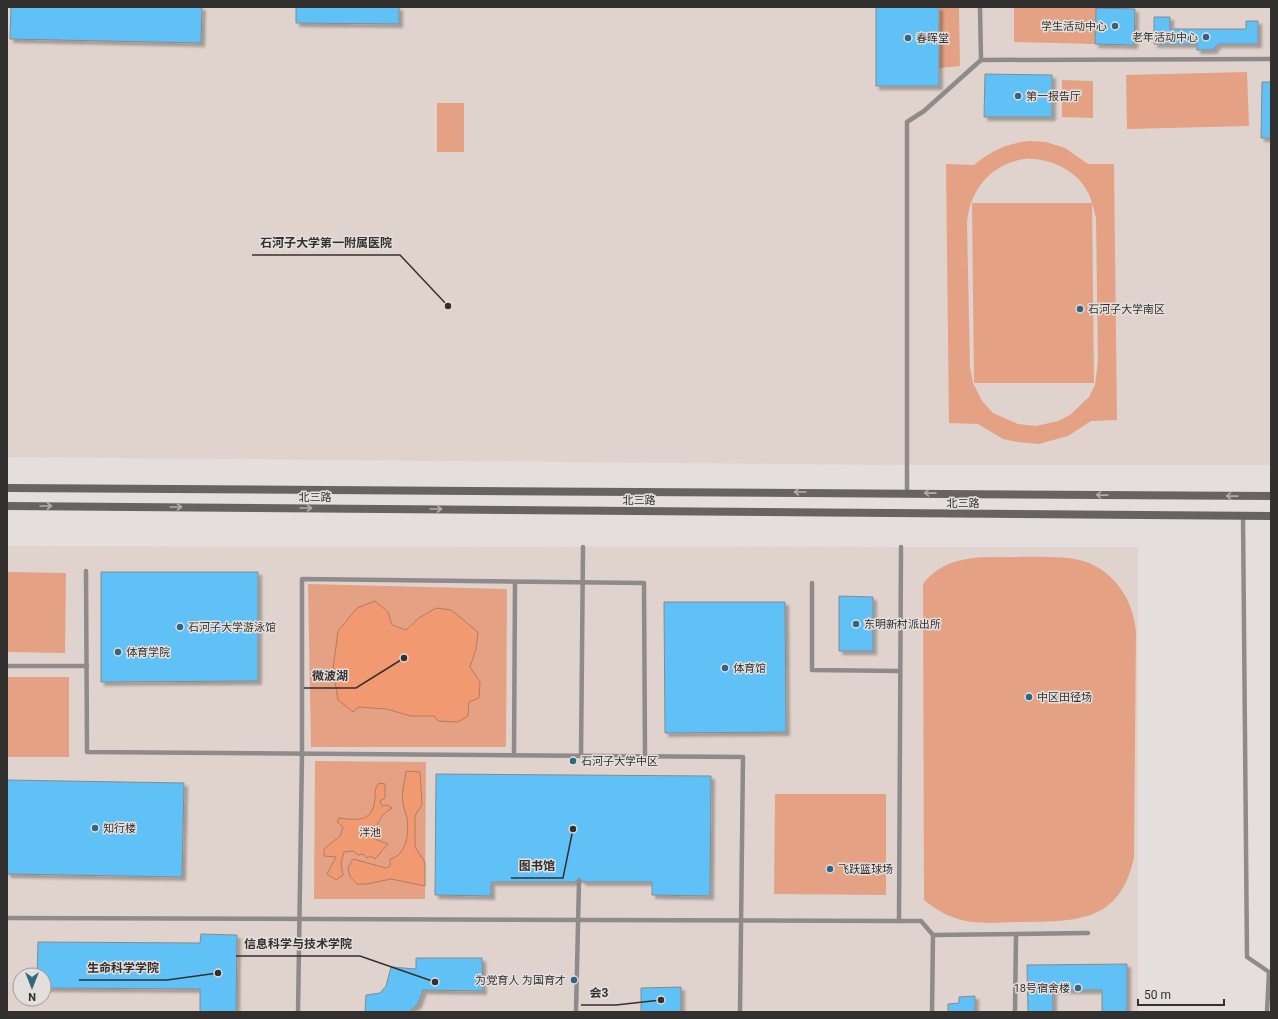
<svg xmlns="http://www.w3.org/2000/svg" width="1278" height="1019" viewBox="0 0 1278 1019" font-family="Roboto,'Noto Sans SC',sans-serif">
	<defs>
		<filter id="shadow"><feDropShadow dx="3.5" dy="3.5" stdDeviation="1" flood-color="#0004"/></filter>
	</defs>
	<rect width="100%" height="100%" fill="#e4dfdc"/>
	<g fill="#e0d3cd" fill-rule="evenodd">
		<path d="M7,7H1271V465H907L7,457Z"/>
		<path d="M7,546L1138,547V1012H7ZM20,975H44V999H20Z"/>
	</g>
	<g fill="#e4a183" fill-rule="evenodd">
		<path d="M940,7H959L960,66L939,68Z"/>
		<path d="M1014,7H1096L1095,44L1014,42Z"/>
		<path d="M1247,72L1249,126L1127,129L1126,75Z"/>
		<path d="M1062,80L1093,81V118L1062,117Z"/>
		<rect x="437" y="103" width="27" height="49"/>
		<path d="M1029,141L1046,142L1065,148L1088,164H1114L1117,420L1091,421L1068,436L1039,444L1017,442L1003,439L978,424L949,423L946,164L974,165C990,151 1008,143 1029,141ZM1024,159C1052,157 1085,174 1092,203H972L974,383H1094L1092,203L1096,218L1098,361L1095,385L1089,397L1070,415L1058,421L1036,426L1018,424L993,413L982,401L973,383L970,367L967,224C969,191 990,164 1024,159Z"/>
		<path d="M987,557C1013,558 1059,554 1083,561C1115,571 1134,601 1136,633L1134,858C1119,924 1075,921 1020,922C980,923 957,927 924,900L923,584C939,563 962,558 987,557Z"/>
		<path d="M7,572L66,573L65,653L7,652Z"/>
		<path d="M308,584L507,589L506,747H311ZM388,612L392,625L406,630L419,618L476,649L470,667L480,682L469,702L434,716H411L386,709L359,707Z"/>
		<rect x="7" y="677" width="62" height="80"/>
		<path d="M315,761L426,762L425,899H314Z"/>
		<path d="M775,794H886V895L774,894Z"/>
	</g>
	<g fill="#f19971" stroke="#b87a5e">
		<path d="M375,601L388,612L392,625L406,630L419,618L436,608L451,610L478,632L476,649L470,667L480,682L479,698L469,702L468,716L458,722L438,721L434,716H411L386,709L359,707L353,712L338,700L333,669L338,631L357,608Z"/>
		<path d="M406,771L420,772L422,804L415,816V847L425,862V886L391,879L367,884H357L350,877L348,868L353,859L386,868L390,866V859C407,855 409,833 407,818C406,812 403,808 403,802C401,793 405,781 406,771Z"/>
		<path d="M379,783L385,784V798L380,801L382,806L387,805L392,808C380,815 375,825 375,839L388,844L375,859L371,856L367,858L363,854L358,855L353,851L344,852L341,863L343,875L336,880L327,874L336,857L324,856V849L340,836L343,827L337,822L339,818C360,821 374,821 375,797C375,790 375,789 379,783Z"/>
	</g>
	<g fill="#5fc1f6" stroke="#868a8d" filter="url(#shadow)">
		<path d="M11,7H202L201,43L10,39Z"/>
		<path d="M296,7H399V24L296,23Z"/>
		<rect x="876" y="7" width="63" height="79"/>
		<path d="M1096,8L1135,9L1134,45L1095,44Z"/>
		<path d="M1154,17H1170V29H1246V21H1258V44H1218L1213,50H1197V44H1154Z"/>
		<path d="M985,74L1052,75V117H984Z"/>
		<path d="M1262,82H1271V138H1261Z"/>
		<path d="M101,572H258V681L101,682Z"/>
		<path d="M839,596L873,597V651H839Z"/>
		<path d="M664,602H785L786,732L665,733Z"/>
		<path d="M436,774L711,776L710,896L652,895V882H583L579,878L575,882H491V896L435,895Z"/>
		<path d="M7,780L184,783L182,877L7,874Z"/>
		<path d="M201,934L237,935L236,1012H200V989L44,988V975H37L38,942L200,943Z"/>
		<path d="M416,958H482L483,991L423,990L418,1004L409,1012H365L366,995L380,993L386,986L391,967L416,969Z"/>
		<path d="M1127,964V1012H1102V990H1053V1012H1028L1027,965Z"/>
		<path d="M681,987V1012H641V988Z"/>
		<path d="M975,996V1012H948V1004L959,1003V997Z"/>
	</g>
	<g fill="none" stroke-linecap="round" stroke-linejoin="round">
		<g stroke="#8e8b8a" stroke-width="4.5">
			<path d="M981,60L1271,59"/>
			<path d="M907,493V122L924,111L981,60L980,7"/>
			<path d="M1243,516L1247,957L1269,972L1267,1012"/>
			<path d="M86,571L87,752L743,757L740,1012"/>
			<path d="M812,583V670L900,671"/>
			<path d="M7,666H87"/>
			<path d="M514,755L515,582"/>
			<path d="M581,756L583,547"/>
			<path d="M7,918L899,921H921L933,935L1088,933"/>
			<path d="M899,921L901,547"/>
			<path d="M576,1011L579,882"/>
			<path d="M298,1012L302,754V579L644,583L645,756"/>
			<path d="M932,1012L933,935"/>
			<path d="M1015,1012L1016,935"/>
		</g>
		<g stroke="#676362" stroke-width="8">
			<path d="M7,488L1271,496"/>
			<path d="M7,506L1271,516"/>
		</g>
	</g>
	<defs><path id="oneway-shaft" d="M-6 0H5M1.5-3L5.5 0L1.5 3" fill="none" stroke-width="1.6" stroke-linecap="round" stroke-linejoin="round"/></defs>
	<g stroke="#b2adab">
		<use href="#oneway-shaft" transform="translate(800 492) rotate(-180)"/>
		<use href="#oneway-shaft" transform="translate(930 493) rotate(-179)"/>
		<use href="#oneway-shaft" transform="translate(1102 495) rotate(-179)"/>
		<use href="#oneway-shaft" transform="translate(1232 496) rotate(-179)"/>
		<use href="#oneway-shaft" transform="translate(46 506)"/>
		<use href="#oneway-shaft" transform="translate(176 507)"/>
		<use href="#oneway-shaft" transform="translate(306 508)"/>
		<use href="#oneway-shaft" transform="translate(436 509)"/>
	</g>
	<g fill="#316682" stroke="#e4dfdc" stroke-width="1.5">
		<circle cx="1115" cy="26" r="4"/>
		<circle cx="1206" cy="37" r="4"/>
		<circle cx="908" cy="38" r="4"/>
		<circle cx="1018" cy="96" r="4"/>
		<circle cx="1080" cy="309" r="4"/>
		<circle cx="856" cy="624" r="4"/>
		<circle cx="180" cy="627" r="4"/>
		<circle cx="118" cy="652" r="4"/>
		<circle cx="725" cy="668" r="4"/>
		<circle cx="1029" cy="697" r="4"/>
		<circle cx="573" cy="761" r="4"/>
		<circle cx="95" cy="828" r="4"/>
		<circle cx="830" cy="869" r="4"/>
		<circle cx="574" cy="980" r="4"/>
		<circle cx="1078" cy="988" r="4"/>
	</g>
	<g text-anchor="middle" stroke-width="3" stroke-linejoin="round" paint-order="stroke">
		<g font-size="11" fill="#333130" stroke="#e4dfdc" text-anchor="start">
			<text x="1107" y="30" text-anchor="end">学生活动中心</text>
			<text x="1198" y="41" text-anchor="end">老年活动中心</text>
			<text x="916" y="42">春晖堂</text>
			<text x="1026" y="100">第一报告厅</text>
			<text x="1088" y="313">石河子大学南区</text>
			<text x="864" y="628">东明新村派出所</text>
			<text x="188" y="631">石河子大学游泳馆</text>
			<text x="126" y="656">体育学院</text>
			<text x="733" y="672">体育馆</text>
			<text x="1037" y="701">中区田径场</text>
			<text x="581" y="765">石河子大学中区</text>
			<text x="103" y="832">知行楼</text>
			<text x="838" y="873">飞跃篮球场</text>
			<text x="566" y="984" text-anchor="end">为党育人 为国育才</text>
			<text x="1070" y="992" text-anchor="end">18号宿舍楼</text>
		</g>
		<g font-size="11" fill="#333130" stroke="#e4dfdc">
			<text x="315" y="501">北三路</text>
			<text x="639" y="504">北三路</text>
			<text x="963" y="507">北三路</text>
		</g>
		<g font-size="11" fill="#442111" stroke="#e4dfdc">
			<text x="370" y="836">泮池</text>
		</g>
	</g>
	<path fill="none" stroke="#333130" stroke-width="1.5" d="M448 306L400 255H252M404 658L356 688H304M573 829L563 878H511M435 982L360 956H236M218 973L167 980H79M661 1000L616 1005H581"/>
	<g fill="#333130" stroke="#e4dfdc" stroke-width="1.5">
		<circle cx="448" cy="306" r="4"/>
		<circle cx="404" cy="658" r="4"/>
		<circle cx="573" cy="829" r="4"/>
		<circle cx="435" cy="982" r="4"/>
		<circle cx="218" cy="973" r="4"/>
		<circle cx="661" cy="1000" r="4"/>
	</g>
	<g font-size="12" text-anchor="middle" font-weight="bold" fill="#333130" stroke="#e4dfdc" stroke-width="3" stroke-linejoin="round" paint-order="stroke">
		<text x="326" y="247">石河子大学第一附属医院</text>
		<text x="330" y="680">微波湖</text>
		<text x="537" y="870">图书馆</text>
		<text x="298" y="948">信息科学与技术学院</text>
		<text x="123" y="972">生命科学学院</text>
		<text x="599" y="997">会3</text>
	</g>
	<rect width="1278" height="1019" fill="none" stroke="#333130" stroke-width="16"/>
	<g transform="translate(32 987) rotate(180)"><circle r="19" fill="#e4dfdc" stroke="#9d9997"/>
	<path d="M0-3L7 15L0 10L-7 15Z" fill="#316682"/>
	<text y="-6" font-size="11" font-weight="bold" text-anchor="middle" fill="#333130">N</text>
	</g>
	<path d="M1138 999v6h86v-6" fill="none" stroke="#333130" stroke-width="2"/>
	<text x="1144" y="999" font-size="12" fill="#333130" stroke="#e4dfdc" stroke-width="3" paint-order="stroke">50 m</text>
</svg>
